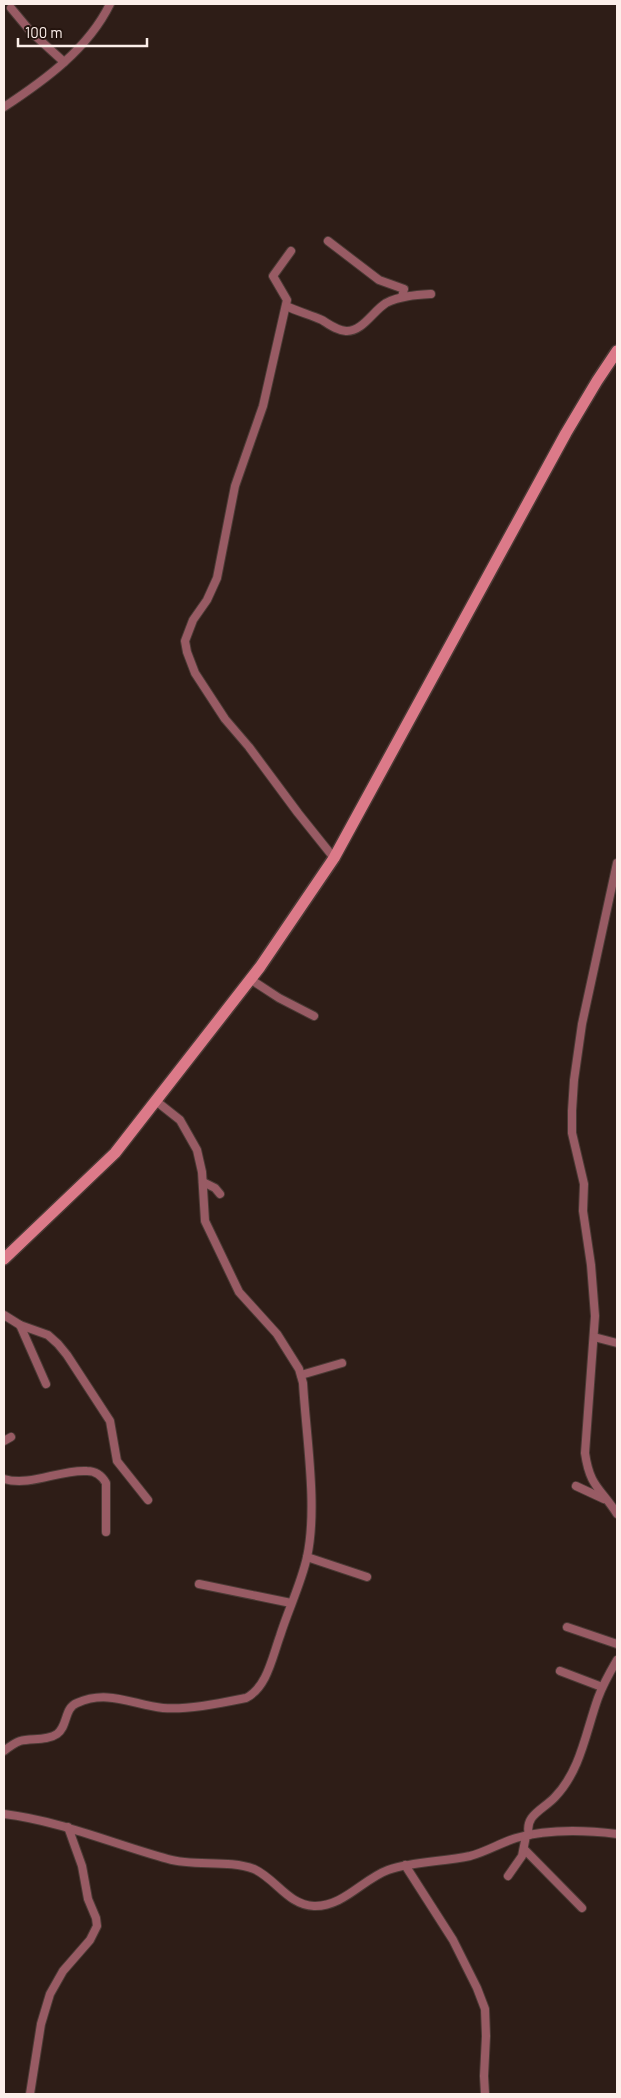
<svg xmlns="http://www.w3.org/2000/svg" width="621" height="2098" viewBox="0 0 621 2098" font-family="Barlow,sans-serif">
	<rect width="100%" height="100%" fill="#2e1d17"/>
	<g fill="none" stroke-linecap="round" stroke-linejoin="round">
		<g stroke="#4b3a35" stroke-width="10">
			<g id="street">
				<path d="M11,8L31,32L64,62"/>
				<path d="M4,107C45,80 88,49 110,4"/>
				<path d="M328,241L379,280L404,289L402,297"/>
				<path d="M291,251L273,276L287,300L263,406L235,486L217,578L207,600L193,620L185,641L187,652L195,673L225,719L249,747L298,813L334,858"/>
				<path d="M286,306C297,311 310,315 322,320C330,325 336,330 346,331C362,332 373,311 386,303C400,296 416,295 431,294"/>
				<path d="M617,863L582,1024L574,1080L572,1111V1133L584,1184L583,1211L591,1265L595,1316L585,1453C590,1488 601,1488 617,1514"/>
				<path d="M250,979L279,998L314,1016"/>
				<path d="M203,1182L215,1188L220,1194"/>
				<path d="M4,1315L20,1325L48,1335L58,1344L67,1355L110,1421L117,1461L148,1500"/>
				<path d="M20,1325L46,1384"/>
				<path d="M594,1337L617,1343"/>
				<path d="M301,1375L342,1363"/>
				<path d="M4,1441L11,1437"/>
				<path d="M4,1479C31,1487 60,1469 87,1471C96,1471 102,1476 106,1483V1532"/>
				<path d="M576,1486L604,1499"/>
				<path d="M307,1557L367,1577"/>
				<path d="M199,1584L291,1603"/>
				<path d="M567,1627L617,1644"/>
				<path d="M560,1671L602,1687"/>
				<path d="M4,1751C9,1747 14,1743 20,1741C31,1738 47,1741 57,1734C68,1726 64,1708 77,1703C108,1689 133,1705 163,1708C188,1710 221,1703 246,1698C267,1687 272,1658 280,1636C288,1610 301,1584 307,1557C318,1507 306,1436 303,1383L299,1369L277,1334L239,1292L205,1221L202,1172L197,1150L180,1120L156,1101"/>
				<path d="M4,1814C61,1821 113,1844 168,1859C194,1867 228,1859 254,1869C276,1879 288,1905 314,1906C343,1907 363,1879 388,1870C414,1861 443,1862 470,1856C486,1852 500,1843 516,1838C548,1829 584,1830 617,1834"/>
				<path d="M529,1835C524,1815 543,1810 555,1797C581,1770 586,1731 598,1698C603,1684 610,1672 617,1660"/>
				<path d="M524,1849L582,1908"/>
				<path d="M405,1865L453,1940L477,1988L485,2009L486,2036L484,2076L485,2094"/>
				<path d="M508,1876L522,1856L526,1836"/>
				<path d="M30,2094L41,2024L50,1994L63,1971L90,1940L97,1926L96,1918L88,1899L82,1866L68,1827"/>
			</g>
		</g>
		<g stroke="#4b3a35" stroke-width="14">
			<path id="secondary" d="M4,1259L115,1153L260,967L334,858L566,433L597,381L617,351"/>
		</g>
		<use href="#street" stroke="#985b64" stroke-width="8"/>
		<use href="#secondary" stroke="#dc7a89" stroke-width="11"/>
	</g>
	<rect width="621" height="2098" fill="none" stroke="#fcefea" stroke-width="10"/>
	<path d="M18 38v8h129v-8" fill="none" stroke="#fcefea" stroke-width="2.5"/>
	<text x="25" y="38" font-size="15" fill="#fcefea" stroke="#24140e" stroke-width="4" paint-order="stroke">100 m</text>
</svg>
